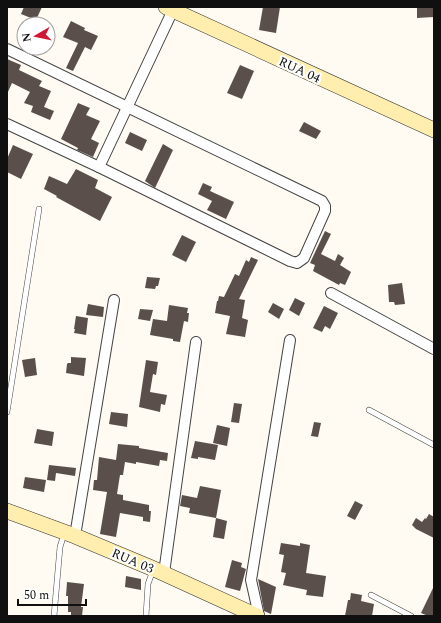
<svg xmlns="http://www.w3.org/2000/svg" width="441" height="623" viewBox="0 0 441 623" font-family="Spectral,serif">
	<rect width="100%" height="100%" fill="#fffbf2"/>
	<g fill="#5a4f4b">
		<path d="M24,7H42L36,20L21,14Z"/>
		<path d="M263,7H280L276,33L259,30Z"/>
		<path d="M417,7H432L433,8H434V17L417,18Z"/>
		<path d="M71,21L85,28L84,30L98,36L91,50L85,47L73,71L66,68L78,43L63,37Z"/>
		<path d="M7,59L21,65L19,70L42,81L39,86L51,91L44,107L54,111L50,120L31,112L33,106L24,103L30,92L12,83L7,94Z"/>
		<path d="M240,65L254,71L242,99L227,93Z"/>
		<path d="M78,103L90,108L86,115L100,121L91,139L99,143L93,157L77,150L78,148L61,139Z"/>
		<path d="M304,122L321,131L316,139L299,131Z"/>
		<path d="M130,132L147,140L142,151L125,143Z"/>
		<path d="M163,144L173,150L155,188L145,181Z"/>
		<path d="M13,145L33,154L21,179L7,172V159Z"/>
		<path d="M76,169L98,180L95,188L112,197L100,221L56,197L57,196L44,189L49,176L67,184Z"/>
		<path d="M203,183L212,187L210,191L234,202L226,219L207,210L212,201L198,194Z"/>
		<path d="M325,231L331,234L321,254L335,261L338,254L344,258L340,265L351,272L345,285L340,283L339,285L313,271L315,265L310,263Z"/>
		<path d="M182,235L196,242L186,262L172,255Z"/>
		<path d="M251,257L258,260L239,299L245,300L242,318L248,320L245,337L226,334L230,316L215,313L217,301H218L219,296L224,297L235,274L239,276L246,260L249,262Z"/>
		<path d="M147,277L160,278L158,286H156L155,289L145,288Z"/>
		<path d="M402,283L405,304L395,305L394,302H389L388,285Z"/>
		<path d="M295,298L305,303L299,316L289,310Z"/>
		<path d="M273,303L284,309L279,319L268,312Z"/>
		<path d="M88,304L104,307L103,317L86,315Z"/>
		<path d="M169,305L188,308L187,313H189L188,322L184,321L180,342L173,341V339L150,335L153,319L167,321Z"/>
		<path d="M324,306L338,313L330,329L325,326L322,332L313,328Z"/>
		<path d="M140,309L153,310L150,321L138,319Z"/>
		<path d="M76,316L88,318L86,335L74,333L75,329H74Z"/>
		<path d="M71,357L86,358L84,376L66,373L67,364L68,363H71Z"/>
		<path d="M35,358L37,375L25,377L22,360Z"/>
		<path d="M146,360L158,362L156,375L153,374L150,392L167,395L165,405L161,404L160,412L139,407Z"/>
		<path d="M234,403L242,404L239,423L231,422Z"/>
		<path d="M111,412L128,414L127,427L109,424Z"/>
		<path d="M314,422L321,423L318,437L311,436Z"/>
		<path d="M217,425L230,428L227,446L213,443Z"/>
		<path d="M37,429L54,432L52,446L34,443Z"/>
		<path d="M195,441L218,445L215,460L198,457V459L191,458Z"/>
		<path d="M118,444L139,446V448L168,453L167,461L160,460L159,466L136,462V464L125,462L123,475H120L117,494L123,495V500L149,505V511H151L150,522L143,521V517L120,513L116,537L100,534L107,492L93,490L94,480H97L99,457L116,460Z"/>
		<path d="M49,465L76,468L75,476L56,473L55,481L47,480Z"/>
		<path d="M25,477L46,480L44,492L23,488Z"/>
		<path d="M200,486L221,490L216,518L189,513L190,508L180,506L182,495L197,498Z"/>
		<path d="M355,501L363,505L355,520L347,516Z"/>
		<path d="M429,514L434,517V538L416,529L412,525L416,518L422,522L425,518L426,519Z"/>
		<path d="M216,518L227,521L224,539L213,537Z"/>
		<path d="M281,543L300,546V543L310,545L306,573L326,576L323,597L306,595L307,590L283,585L286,573L281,572L284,555L279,554Z"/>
		<path d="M232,560L242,563L241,567L246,569L240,591L225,587Z"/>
		<path d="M126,576L141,579V590L125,587Z"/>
		<path d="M258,579L276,587L271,614L264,611Z"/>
		<path d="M67,582L84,584L81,607H83L82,616L71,615V612H68V596H66Z"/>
		<path d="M434,586V616H428L421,613Z"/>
		<path d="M351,593L362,595L361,601L374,604L372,616H345L348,600H350Z"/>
	</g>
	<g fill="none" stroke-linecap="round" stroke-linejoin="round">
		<g stroke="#434343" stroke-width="6">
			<g id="lane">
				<path d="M369,410L434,445"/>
				<path d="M7,412L39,209"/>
				<path d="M371,595L411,616"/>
				<path d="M54,616L60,547L64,534"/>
				<path d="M146,616L148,584L153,570"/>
			</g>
		</g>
		<g stroke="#434343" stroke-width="12">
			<g id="street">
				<path d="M7,49L322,201L325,206V211L304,258L297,263L290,261L99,167L7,124"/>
				<path d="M99,167L173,10"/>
				<path d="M331,293L434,349"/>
				<path d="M75,536L114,300"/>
				<path d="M164,573L196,342"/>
				<path d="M259,616L251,580L290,340"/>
			</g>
		</g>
		<g stroke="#323232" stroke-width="16">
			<g id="secondary">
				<path d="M166,7L434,130"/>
				<path d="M7,511L75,536L154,569L257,616"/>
			</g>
		</g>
		<use href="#lane" stroke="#fff" stroke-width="5"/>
		<use href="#street" stroke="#fff" stroke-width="10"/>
		<use href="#secondary" stroke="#ffeead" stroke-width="15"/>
	</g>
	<g text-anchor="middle" stroke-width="4" stroke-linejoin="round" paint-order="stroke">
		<g font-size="13" fill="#101010" stroke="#fff">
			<text transform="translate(300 69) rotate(25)" y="5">RUA 04</text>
			<text transform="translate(133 560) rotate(23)" y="5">RUA 03</text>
		</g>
	</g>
	<rect width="441" height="623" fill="none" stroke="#101010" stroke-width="16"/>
	<g transform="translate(36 36) rotate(261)"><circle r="19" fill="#ffffff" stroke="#9f9f9f"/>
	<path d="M0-3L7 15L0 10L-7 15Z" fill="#d01833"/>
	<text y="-6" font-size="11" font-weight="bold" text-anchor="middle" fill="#101010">N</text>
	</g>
	<path d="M18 599v6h68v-6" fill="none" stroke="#101010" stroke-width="2"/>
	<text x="24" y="599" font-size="12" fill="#101010" stroke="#ffffff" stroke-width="3" paint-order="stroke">50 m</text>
</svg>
